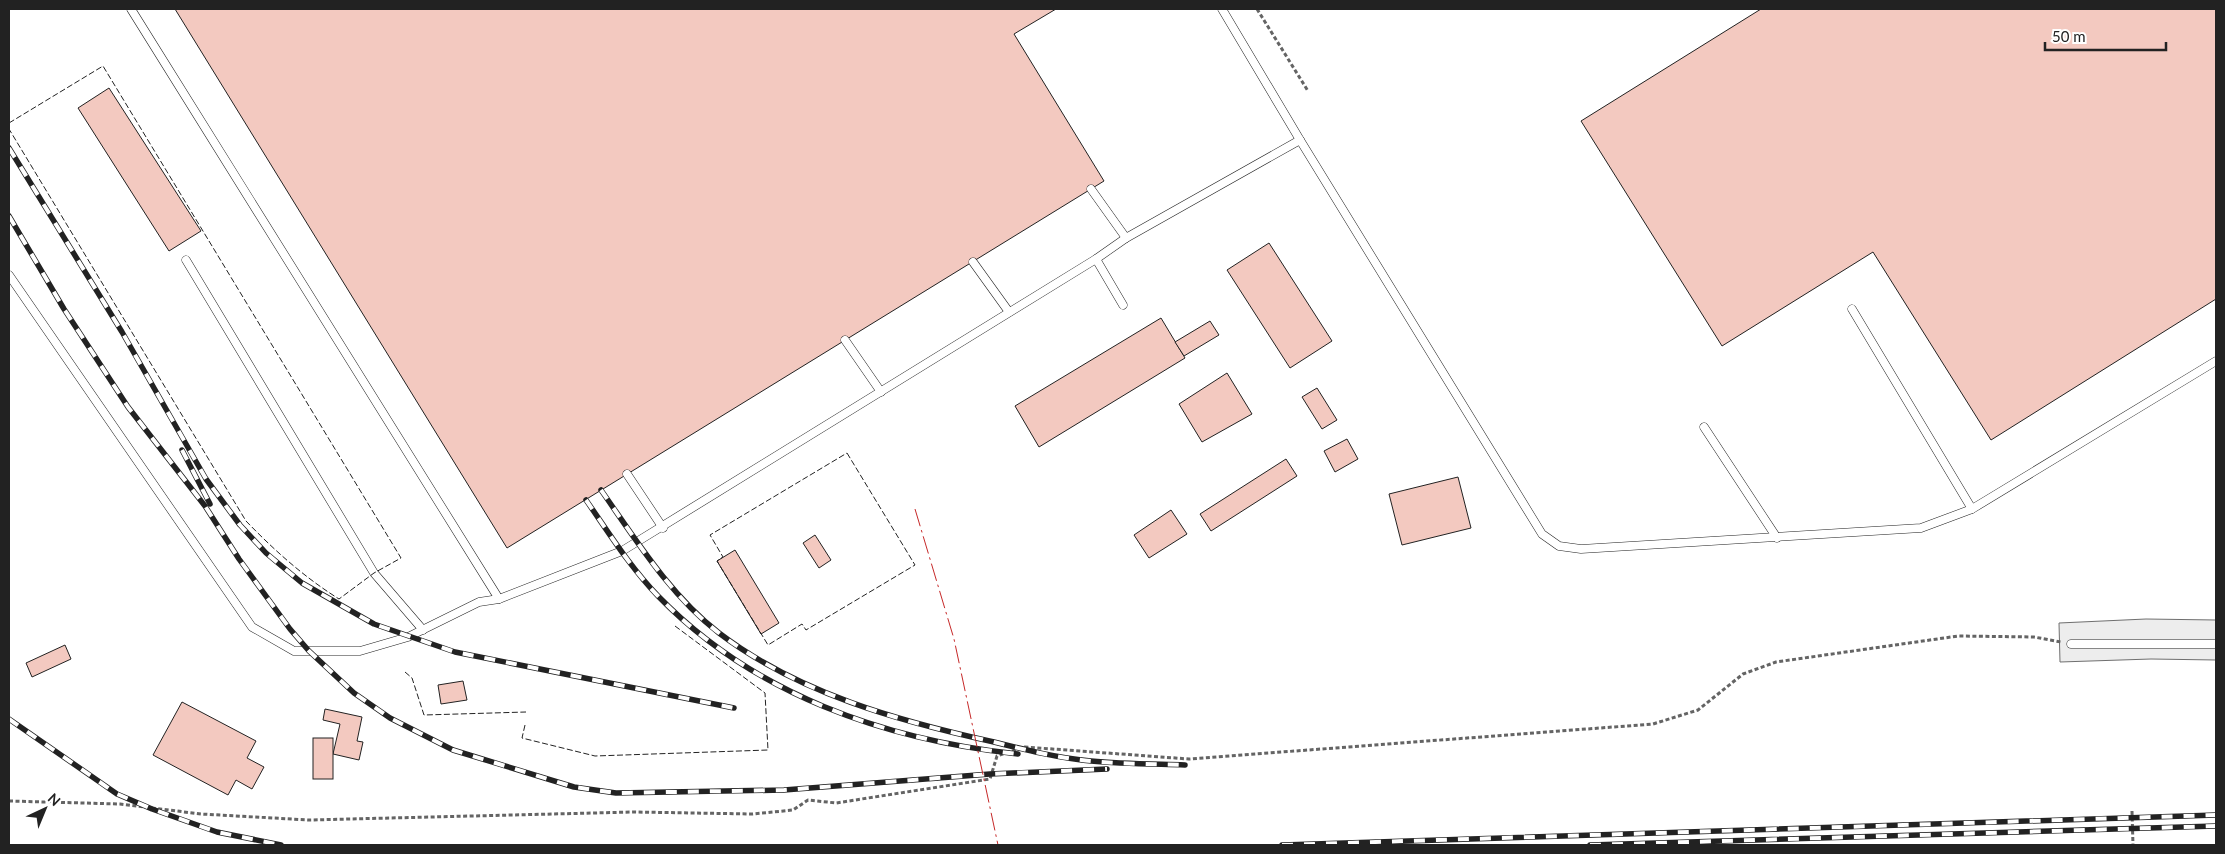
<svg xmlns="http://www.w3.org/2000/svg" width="2225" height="854" viewBox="0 0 2225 854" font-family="Lato,sans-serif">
	<rect width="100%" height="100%" fill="#fff"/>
	<path fill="#ededed" stroke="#6f6f6f" d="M2146,619L2216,620V660L2151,659L2060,662L2059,623Z"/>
	<g fill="#f3c9c0" stroke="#222">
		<path d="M175,9H1056L1014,34L1104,181L507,548Z"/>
		<path d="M1761,9H2216V299L1991,440L1873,252L1722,346L1581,121Z"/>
		<path d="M109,88L201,231L169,251L78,108Z"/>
		<path d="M1269,243L1332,341L1290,368L1227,270Z"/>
		<path d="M1161,318L1185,358L1039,447L1015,406Z"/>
		<path d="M1210,321L1219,335L1184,356L1175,342Z"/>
		<path d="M1227,373L1252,414L1202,442L1179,404Z"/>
		<path d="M1317,388L1337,420L1322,429L1302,397Z"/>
		<path d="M1347,439L1358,459L1335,472L1324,451Z"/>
		<path d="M1286,459L1297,476L1211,531L1200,514Z"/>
		<path d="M1458,477L1471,528L1402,545L1389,494Z"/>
		<path d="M1171,510L1187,534L1149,558L1134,535Z"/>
		<path d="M815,535L831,560L819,568L803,543Z"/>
		<path d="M735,550L779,623L761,634L717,561Z"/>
		<path d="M65,645L71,659L32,677L26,663Z"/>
		<path d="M463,681L467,700L441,704L438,685Z"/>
		<path d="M182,702L256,741L247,758L264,767L252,789L236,780L228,795L153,755Z"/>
		<path d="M325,709L362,717L357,741L363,742L359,760L333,754L340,724L323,720Z"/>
		<rect x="313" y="738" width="20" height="41"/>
	</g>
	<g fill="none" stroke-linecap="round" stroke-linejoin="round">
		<g stroke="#222" stroke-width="9">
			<g id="lane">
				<path d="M131,9L499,599"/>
				<path d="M1222,9L1300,140L1542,534L1559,546L1581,549L1921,528L1972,509L2216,361"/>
				<path d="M1091,189L1126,238"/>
				<path d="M1096,259L1123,305"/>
				<path d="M186,260L374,573L423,630"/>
				<path d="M973,262L1009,312"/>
				<path d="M9,275L252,627L294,651H360L408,637L479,602L499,599L622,551L1096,259L1126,238L1300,140"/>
				<path d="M1852,309L1972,509"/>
				<path d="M845,340L881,392"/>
				<path d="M1704,427L1777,538"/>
				<path d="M627,474L663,528"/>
				<path d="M2071,644H2216"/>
			</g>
		</g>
		<g stroke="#646464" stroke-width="3" stroke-dasharray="4 2.5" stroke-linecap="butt">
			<path d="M1257,9L1308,91"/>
			<path d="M9,801L120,804L201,814L309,820L634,812L753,814L793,810L808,800L836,803L990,779L997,756L1025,747L1189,759L1653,724L1698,710L1743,674L1776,662L1958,636L2034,637L2061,642"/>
			<path d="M2132,811L2133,845"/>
		</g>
		<use href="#lane" stroke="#fff" stroke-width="8"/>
		<g stroke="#222" stroke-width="5.5">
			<g id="rail">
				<path d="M9,148L122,332L206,479L240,525L266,553L302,583L374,624L455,652L734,708"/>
				<path d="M9,216L64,309L128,407L205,506L239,559L290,629L309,651L354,693L390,718L453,750L574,787L616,793L784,790L990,774L1107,769"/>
				<path d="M182,450L210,504"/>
				<path d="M601,490C636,540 670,595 719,633C798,693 898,721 994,742C1026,750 1058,758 1091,761C1122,764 1154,764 1185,765"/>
				<path d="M586,500C609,533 630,567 658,596C753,694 885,740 1018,754"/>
				<path d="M9,719L117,794L152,809L217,832L281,845"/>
				<path d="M1282,845L2216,815"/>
				<path d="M1590,845L2216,826"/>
			</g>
		</g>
		<use href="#rail" stroke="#fff" stroke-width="4" stroke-dasharray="11" stroke-linecap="butt"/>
		<g stroke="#222" stroke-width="1" stroke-dasharray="6 2.5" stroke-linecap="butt">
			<path d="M9,123L103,66L401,558L374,573L339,599C304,577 275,551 246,521L9,129"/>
			<path d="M847,453L915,565L806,630L802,624L768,645L717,561L723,557L710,535Z"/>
			<path d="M405,672L412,678L424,715L526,712"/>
			<path d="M525,725L522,738L595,756L768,750L765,693L675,626"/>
		</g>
		<path stroke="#c62828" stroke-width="1" stroke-dasharray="18 4 2.5 4" stroke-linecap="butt" d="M915,509L954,639L998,845"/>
	</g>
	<rect width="2225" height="854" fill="none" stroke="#222222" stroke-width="20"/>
	<g transform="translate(45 809) rotate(44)" stroke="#ffffff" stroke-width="4" paint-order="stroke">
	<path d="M0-4L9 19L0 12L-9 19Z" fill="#222222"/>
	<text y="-8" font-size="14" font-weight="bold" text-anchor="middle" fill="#222222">N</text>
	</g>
	<path d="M2045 42v8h121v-8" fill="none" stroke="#222222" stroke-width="2.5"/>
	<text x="2052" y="42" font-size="15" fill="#222222" stroke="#ffffff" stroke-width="4" paint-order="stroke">50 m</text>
</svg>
